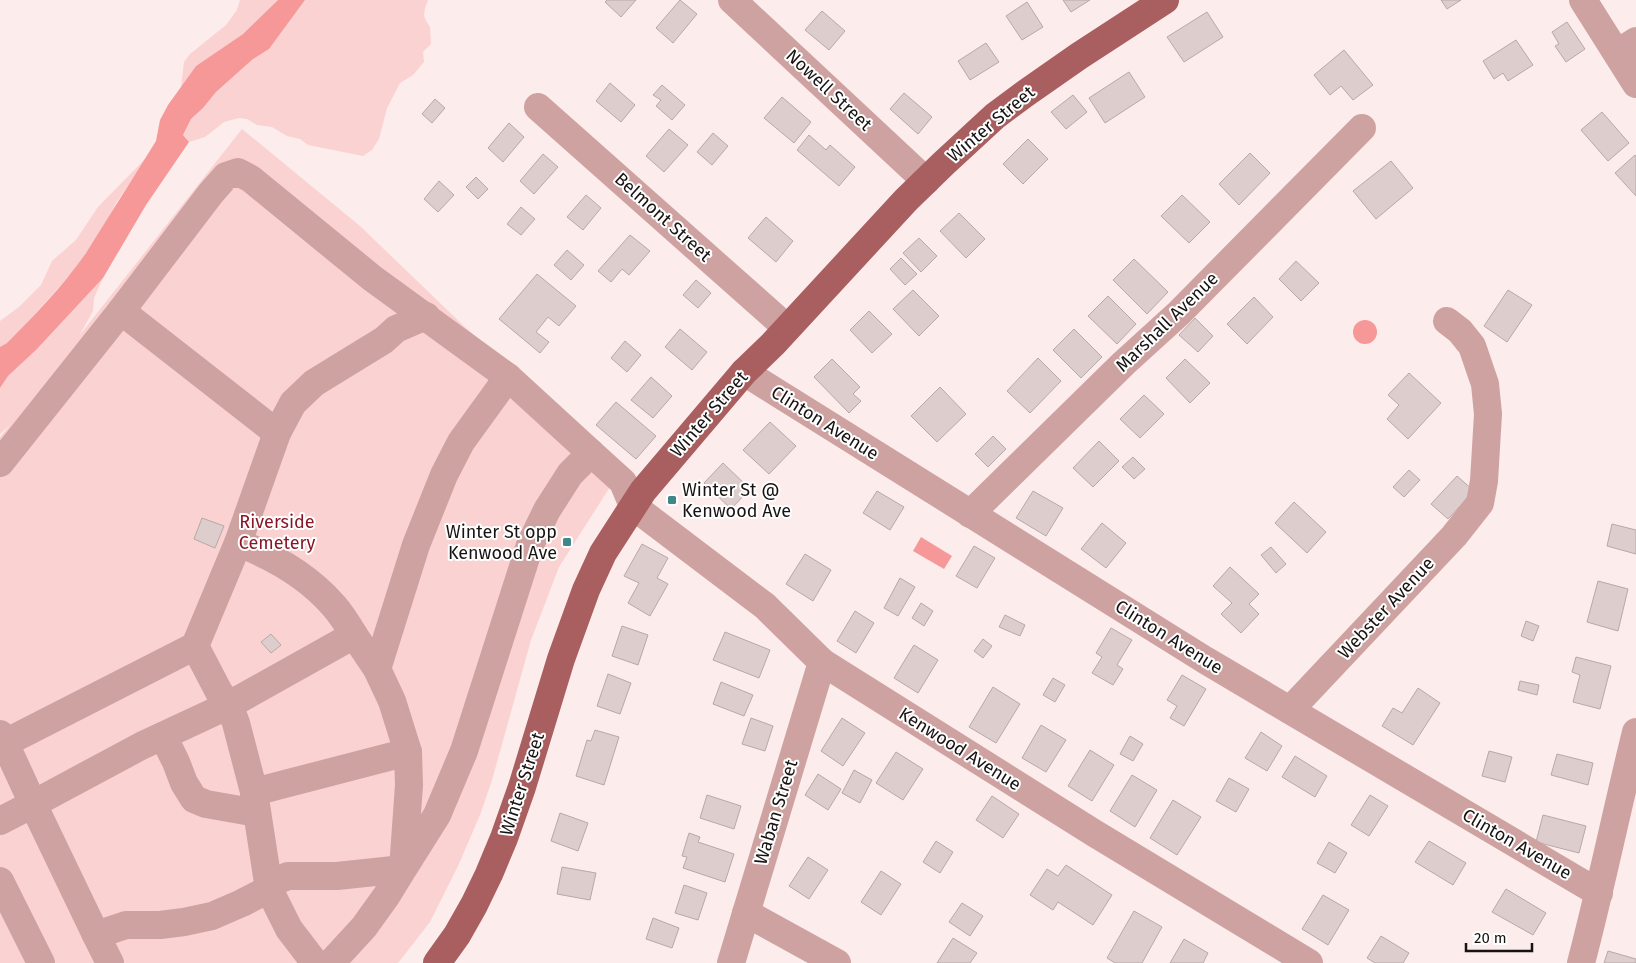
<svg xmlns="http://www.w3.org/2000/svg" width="1636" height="963" viewBox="0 0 1636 963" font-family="'Fira Sans',sans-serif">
	<rect width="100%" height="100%" fill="#fdecec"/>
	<g fill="#f9d2d1">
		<path d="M240,0H278L243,34L196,66L181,87L184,62L190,54L226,25L237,10Z"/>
		<path d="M305,0H428L425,8L424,16L426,21L430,27L431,44L423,52L424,62L413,75L400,83L387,108L379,139L372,150L363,156L308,145L300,139L287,136L272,127L257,125L247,119L239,118L224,122L205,137L189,142L183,135L191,119L203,108L216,92L253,59L269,49Z"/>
		<path d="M242,129L360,226L466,328L624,465L559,567L531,640L492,780L480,815L458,866L430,922L398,963H0V437L10,425L0,434V388L8,376L36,350L103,278L94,298L93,311L79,336Z"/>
		<path d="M146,158L116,203L105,225L75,269L18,333L7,343L0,347V321L19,307L41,285L52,261L76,240L98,207Z"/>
	</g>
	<g fill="#f79898">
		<path d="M278,0H305L269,49L253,59L216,92L203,108L191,119L183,135L189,142L146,205L103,278L36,350L8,376L0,388V347L7,343C35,315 63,286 86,253L156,141L160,120L168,105L196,66L243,34Z"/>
		<circle cx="1365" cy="332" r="12"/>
		<path d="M921,537L952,556L944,569L913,551Z"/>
	</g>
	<g fill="#ddcdcd" stroke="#b8a8a8">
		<path d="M607,0H636L621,17L605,2Z"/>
		<path d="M680,0L697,14L673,43L656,28Z"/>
		<path d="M1063,0H1090L1071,12Z"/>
		<path d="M1441,0H1461L1447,9Z"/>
		<path d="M1027,2L1043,27L1022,40L1006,16Z"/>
		<path d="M822,11L845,31L829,50L805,30Z"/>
		<path d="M1207,12L1223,37L1184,62L1167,37Z"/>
		<path d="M1567,22L1585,49L1566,62L1555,46L1559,44L1552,32Z"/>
		<path d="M1516,40L1533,65L1508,81L1503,73L1494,79L1483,61Z"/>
		<path d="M986,43L999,62L970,80L958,61Z"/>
		<path d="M1344,50L1373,85L1353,100L1341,86L1330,95L1314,75Z"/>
		<path d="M1129,72L1145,97L1105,123L1089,98Z"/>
		<path d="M610,83L635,105L621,122L596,101Z"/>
		<path d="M662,85L685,105L672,120L656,106L661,100L653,95Z"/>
		<path d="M904,93L932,117L918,134L890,109Z"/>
		<path d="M1073,95L1087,112L1066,129L1051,112Z"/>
		<path d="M782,97L811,122L794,143L764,118Z"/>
		<path d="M435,99L445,108L432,123L422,114Z"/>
		<path d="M1602,112L1629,143L1608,161L1581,130Z"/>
		<path d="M509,123L524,137L503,162L488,148Z"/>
		<path d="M669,129L688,145L664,172L646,156Z"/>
		<path d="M713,133L728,146L712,165L697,152Z"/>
		<path d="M809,135L826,150L830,145L855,167L839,186L797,150Z"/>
		<path d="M1028,139L1048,159L1023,184L1003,164Z"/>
		<path d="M1250,153L1270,173L1239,205L1219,184Z"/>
		<path d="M543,154L558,167L534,194L520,181Z"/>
		<path d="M1635,155L1636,157V196L1615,173Z"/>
		<path d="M1391,161L1413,188L1376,219L1353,191Z"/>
		<path d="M476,177L488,189L478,199L466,187Z"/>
		<path d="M439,181L454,195L438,212L424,199Z"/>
		<path d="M586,195L601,208L583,230L567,217Z"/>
		<path d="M1182,195L1210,222L1189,243L1161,216Z"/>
		<path d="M521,207L535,219L521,235L507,224Z"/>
		<path d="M959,213L985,239L966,258L940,231Z"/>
		<path d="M766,217L793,241L776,262L748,238Z"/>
		<path d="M630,235L650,251L629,275L622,269L611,282L598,271Z"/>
		<path d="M919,238L937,256L921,272L903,253Z"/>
		<path d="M567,250L584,265L571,280L554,265Z"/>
		<path d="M901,258L917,274L905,285L890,269Z"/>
		<path d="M1134,259L1168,292L1147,314L1113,280Z"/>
		<path d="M1296,261L1319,283L1301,301L1279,279Z"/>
		<path d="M537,274L576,306L559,326L548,317L536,332L549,342L540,353L499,319Z"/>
		<path d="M696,280L711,293L698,308L683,295Z"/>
		<path d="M913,290L939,316L919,336L893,309Z"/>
		<path d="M1508,290L1532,305L1507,342L1484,326Z"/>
		<path d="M1108,296L1136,324L1117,344L1088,316Z"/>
		<path d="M1254,297L1273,317L1247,344L1227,324Z"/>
		<path d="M869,311L892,334L872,353L850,330Z"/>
		<path d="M1195,318L1213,336L1198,352L1179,335Z"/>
		<path d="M680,329L707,352L692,370L665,347Z"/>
		<path d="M1074,329L1102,357L1081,378L1053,350Z"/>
		<path d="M625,341L641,355L627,372L611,358Z"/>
		<path d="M1038,358L1061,381L1030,413L1007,391Z"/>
		<path d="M832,359L860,387L853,394L861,401L849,413L814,377Z"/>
		<path d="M1185,359L1210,383L1190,403L1166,378Z"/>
		<path d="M1409,373L1441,403L1408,439L1387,419L1399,405L1388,395Z"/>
		<path d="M651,377L672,396L653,418L631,400Z"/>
		<path d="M940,387L966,414L937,442L911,416Z"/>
		<path d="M1144,395L1164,414L1140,438L1120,419Z"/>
		<path d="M616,402L656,436L636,459L596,425Z"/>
		<path d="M770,422L796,446L769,474L743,450Z"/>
		<path d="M993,436L1006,449L988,467L975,454Z"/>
		<path d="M1099,441L1119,461L1093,487L1073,468Z"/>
		<path d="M1133,457L1145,469L1134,479L1122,467Z"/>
		<path d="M723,463L750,489L731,509L704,483Z"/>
		<path d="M1409,470L1420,480L1404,497L1393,487Z"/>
		<path d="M1457,476L1474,491L1448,519L1431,504Z"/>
		<path d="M877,491L904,507L890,530L863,513Z"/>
		<path d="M1033,491L1063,508L1046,536L1016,518Z"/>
		<path d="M1294,502L1326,532L1307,553L1275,523Z"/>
		<path d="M202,518L224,526L215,548L194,539Z"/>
		<path d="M1102,523L1126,543L1106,568L1081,549Z"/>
		<path d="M1612,524L1636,530V554L1607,546Z"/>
		<path d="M642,544L668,558L657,578L668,584L650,616L628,603L639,583L624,576Z"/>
		<path d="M974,546L995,558L977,588L956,576Z"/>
		<path d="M1271,547L1286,564L1276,573L1261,555Z"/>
		<path d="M805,554L831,570L813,601L786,584Z"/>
		<path d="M1230,567L1259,594L1249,604L1259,614L1241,633L1221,614L1232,603L1213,586Z"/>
		<path d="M900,578L915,587L898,616L884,608Z"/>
		<path d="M1598,581L1628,589L1618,631L1587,622Z"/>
		<path d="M921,603L933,611L924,626L912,618Z"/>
		<path d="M855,611L874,623L856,653L837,641Z"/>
		<path d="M1005,615L1025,625L1020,636L999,627Z"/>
		<path d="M1526,621L1539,626L1533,641L1521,636Z"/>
		<path d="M622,626L648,635L638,665L612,656Z"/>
		<path d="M1111,628L1132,640L1117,665L1123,669L1113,685L1092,673L1102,657L1096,653Z"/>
		<path d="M725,632L770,650L759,678L713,660Z"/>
		<path d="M271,634L281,645L271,653L261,642Z"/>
		<path d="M983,639L992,646L983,658L974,651Z"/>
		<path d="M914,645L938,660L918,693L894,678Z"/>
		<path d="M1576,657L1611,666L1600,709L1573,702L1580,675L1572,672Z"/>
		<path d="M608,674L631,683L620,714L597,706Z"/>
		<path d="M1182,675L1206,689L1184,726L1170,718L1177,706L1167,700Z"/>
		<path d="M1053,678L1065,685L1055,702L1043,695Z"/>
		<path d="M1520,681L1539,685L1537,695L1518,690Z"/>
		<path d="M721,682L753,695L744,716L713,704Z"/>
		<path d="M993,687L1020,704L996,743L969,727Z"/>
		<path d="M1418,688L1440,703L1413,745L1382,726L1393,708L1402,713Z"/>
		<path d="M751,718L773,726L765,751L742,744Z"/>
		<path d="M842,718L865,733L843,766L821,751Z"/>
		<path d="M1041,725L1066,740L1046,772L1022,758Z"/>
		<path d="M595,730L619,737L604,785L576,776L587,740L591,741Z"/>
		<path d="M1261,732L1282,746L1267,771L1245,758Z"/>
		<path d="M1130,736L1143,744L1133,761L1120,754Z"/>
		<path d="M1090,750L1114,765L1092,801L1068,786Z"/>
		<path d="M1489,751L1512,757L1505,782L1482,776Z"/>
		<path d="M896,752L923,769L903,800L876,783Z"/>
		<path d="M1557,754L1593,763L1588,785L1551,775Z"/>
		<path d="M1295,756L1327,776L1315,797L1282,777Z"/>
		<path d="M854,770L872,780L860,803L842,793Z"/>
		<path d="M818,774L841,789L828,810L805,795Z"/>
		<path d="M1132,775L1157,790L1135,827L1110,811Z"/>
		<path d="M1229,778L1249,789L1236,812L1216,801Z"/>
		<path d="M707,795L741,806L734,829L700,818Z"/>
		<path d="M1370,795L1388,806L1369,836L1351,825Z"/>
		<path d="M992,796L1019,814L1003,838L976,820Z"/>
		<path d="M1173,800L1201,817L1177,855L1150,838Z"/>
		<path d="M560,813L588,823L578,851L551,841Z"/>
		<path d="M1543,815L1586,826L1579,853L1536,842Z"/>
		<path d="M689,833L700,837L698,842L734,854L725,882L683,868L687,857L682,856Z"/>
		<path d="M936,841L953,852L940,873L923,862Z"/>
		<path d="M1429,841L1466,863L1453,885L1415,862Z"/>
		<path d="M1329,842L1347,853L1335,873L1317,863Z"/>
		<path d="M808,857L828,870L809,899L789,886Z"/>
		<path d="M1066,865L1112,895L1093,925L1058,902L1053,910L1030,895L1047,869L1058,876Z"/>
		<path d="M562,867L596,873L590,900L557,894Z"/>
		<path d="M881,871L901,884L881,915L861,902Z"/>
		<path d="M684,885L707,893L698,920L675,913Z"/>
		<path d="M1506,889L1546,913L1533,935L1492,912Z"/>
		<path d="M1323,895L1349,910L1328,945L1302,929Z"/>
		<path d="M962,903L983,916L970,936L949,922Z"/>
		<path d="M1134,911L1162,927L1142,963H1115L1107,958Z"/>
		<path d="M653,918L679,928L672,948L646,939Z"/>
		<path d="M1381,936L1409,953L1403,963H1375L1367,958Z"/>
		<path d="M953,938L977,953L970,963H937Z"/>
		<path d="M1184,939L1208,953L1203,963H1170Z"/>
		<path d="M1608,951L1636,959V963H1604Z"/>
	</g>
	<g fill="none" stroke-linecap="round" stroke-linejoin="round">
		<g stroke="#cea2a1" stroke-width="28">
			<path d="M732,0L926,181"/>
			<path d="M1583,0L1636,84"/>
			<path d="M1617,53L1636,41"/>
			<path d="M538,107L787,328"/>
			<path d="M121,311L277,433"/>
			<path d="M744,372L1205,660L1599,893"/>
			<path d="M591,453L623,482L633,506L765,606L822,662L1094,833L1309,963"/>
			<path d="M0,463L121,311L211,193L226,176L238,172L251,179L372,278L508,377L591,453L570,474L547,510L530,545L464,751L437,815L403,869L337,876H288L278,880L269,889L242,903L212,916L184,922L160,925H126L96,935L33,804L141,746L229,705L236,723L254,792L408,752L409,785L403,869L387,895L364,927L331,963"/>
			<path d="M970,514L1124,363L1179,313L1362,128"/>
			<path d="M238,543C275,557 308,576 334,606C342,615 348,625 354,635"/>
			<path d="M195,646L219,692L229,705L354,635L377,669L416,545L444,475L461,442L508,377"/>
			<path d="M377,669L392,701L408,752"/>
			<path d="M1290,710L1454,536L1480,503L1484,481L1488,414L1485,384L1472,346L1460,331L1447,321"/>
			<path d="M0,734L5,743L195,646L238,543L277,433L293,403L314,383L384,340L396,329L426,316"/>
			<path d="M163,736L176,762L184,783L194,799L206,804L257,813"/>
			<path d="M0,745L5,743L33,804L0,821"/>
			<path d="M254,792L269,889L289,929L315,963"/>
			<path d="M0,881L41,963"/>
			<path d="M746,913L837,963"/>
			<path d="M96,935L110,963"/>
			<path d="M731,963L822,662"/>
			<path d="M1581,963C1601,887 1617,809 1636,732"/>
		</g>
		<path stroke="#a95e5f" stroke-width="28" d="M437,963L457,935L474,905L489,874L504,838L522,787L561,659L586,590L603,553L643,491L744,372L773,344L906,200L943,164L995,116L1026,93L1079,56L1165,0"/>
	</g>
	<g fill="#3f878b" stroke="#fefefe" stroke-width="2">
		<rect x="667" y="495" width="10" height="10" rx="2.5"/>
		<rect x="562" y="537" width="10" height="10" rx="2.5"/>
	</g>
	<g text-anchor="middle" stroke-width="4" stroke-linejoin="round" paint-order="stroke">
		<g font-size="18" fill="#181313" stroke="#fefefe">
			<text transform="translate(829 90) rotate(43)" y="6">Nowell Street</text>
			<text transform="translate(991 124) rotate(-40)" y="6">Winter Street</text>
			<text transform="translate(663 217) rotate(42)" y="6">Belmont Street</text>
			<text transform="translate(1167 322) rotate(-44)" y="6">Marshall Avenue</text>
			<text transform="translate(709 414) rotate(-49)" y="6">Winter Street</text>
			<text transform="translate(825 423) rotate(32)" y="6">Clinton Avenue</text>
			<text transform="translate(1386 608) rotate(-47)" y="6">Webster Avenue</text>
			<text transform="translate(1169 637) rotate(32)" y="6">Clinton Avenue</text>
			<text transform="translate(960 749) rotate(32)" y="6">Kenwood Avenue</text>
			<text transform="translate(522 784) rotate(-72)" y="6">Winter Street</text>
			<text transform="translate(776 812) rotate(-73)" y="6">Waban Street</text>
			<text transform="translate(1517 844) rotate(30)" y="6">Clinton Avenue</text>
		</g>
		<g font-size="18" fill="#181313" stroke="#fefefe" text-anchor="start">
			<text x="682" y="496">Winter St @<tspan x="682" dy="21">Kenwood Ave</tspan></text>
			<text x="557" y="538" text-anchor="end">Winter St opp<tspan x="557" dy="21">Kenwood Ave</tspan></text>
		</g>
		<g font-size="18" fill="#871727" stroke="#fefefe">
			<text x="277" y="528">Riverside<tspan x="277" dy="21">Cemetery</tspan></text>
		</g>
	</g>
	<path d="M1466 943v8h66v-8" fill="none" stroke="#181313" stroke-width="2.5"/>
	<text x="1474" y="943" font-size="15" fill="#181313" stroke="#fefefe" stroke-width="4" paint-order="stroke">20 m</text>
</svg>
